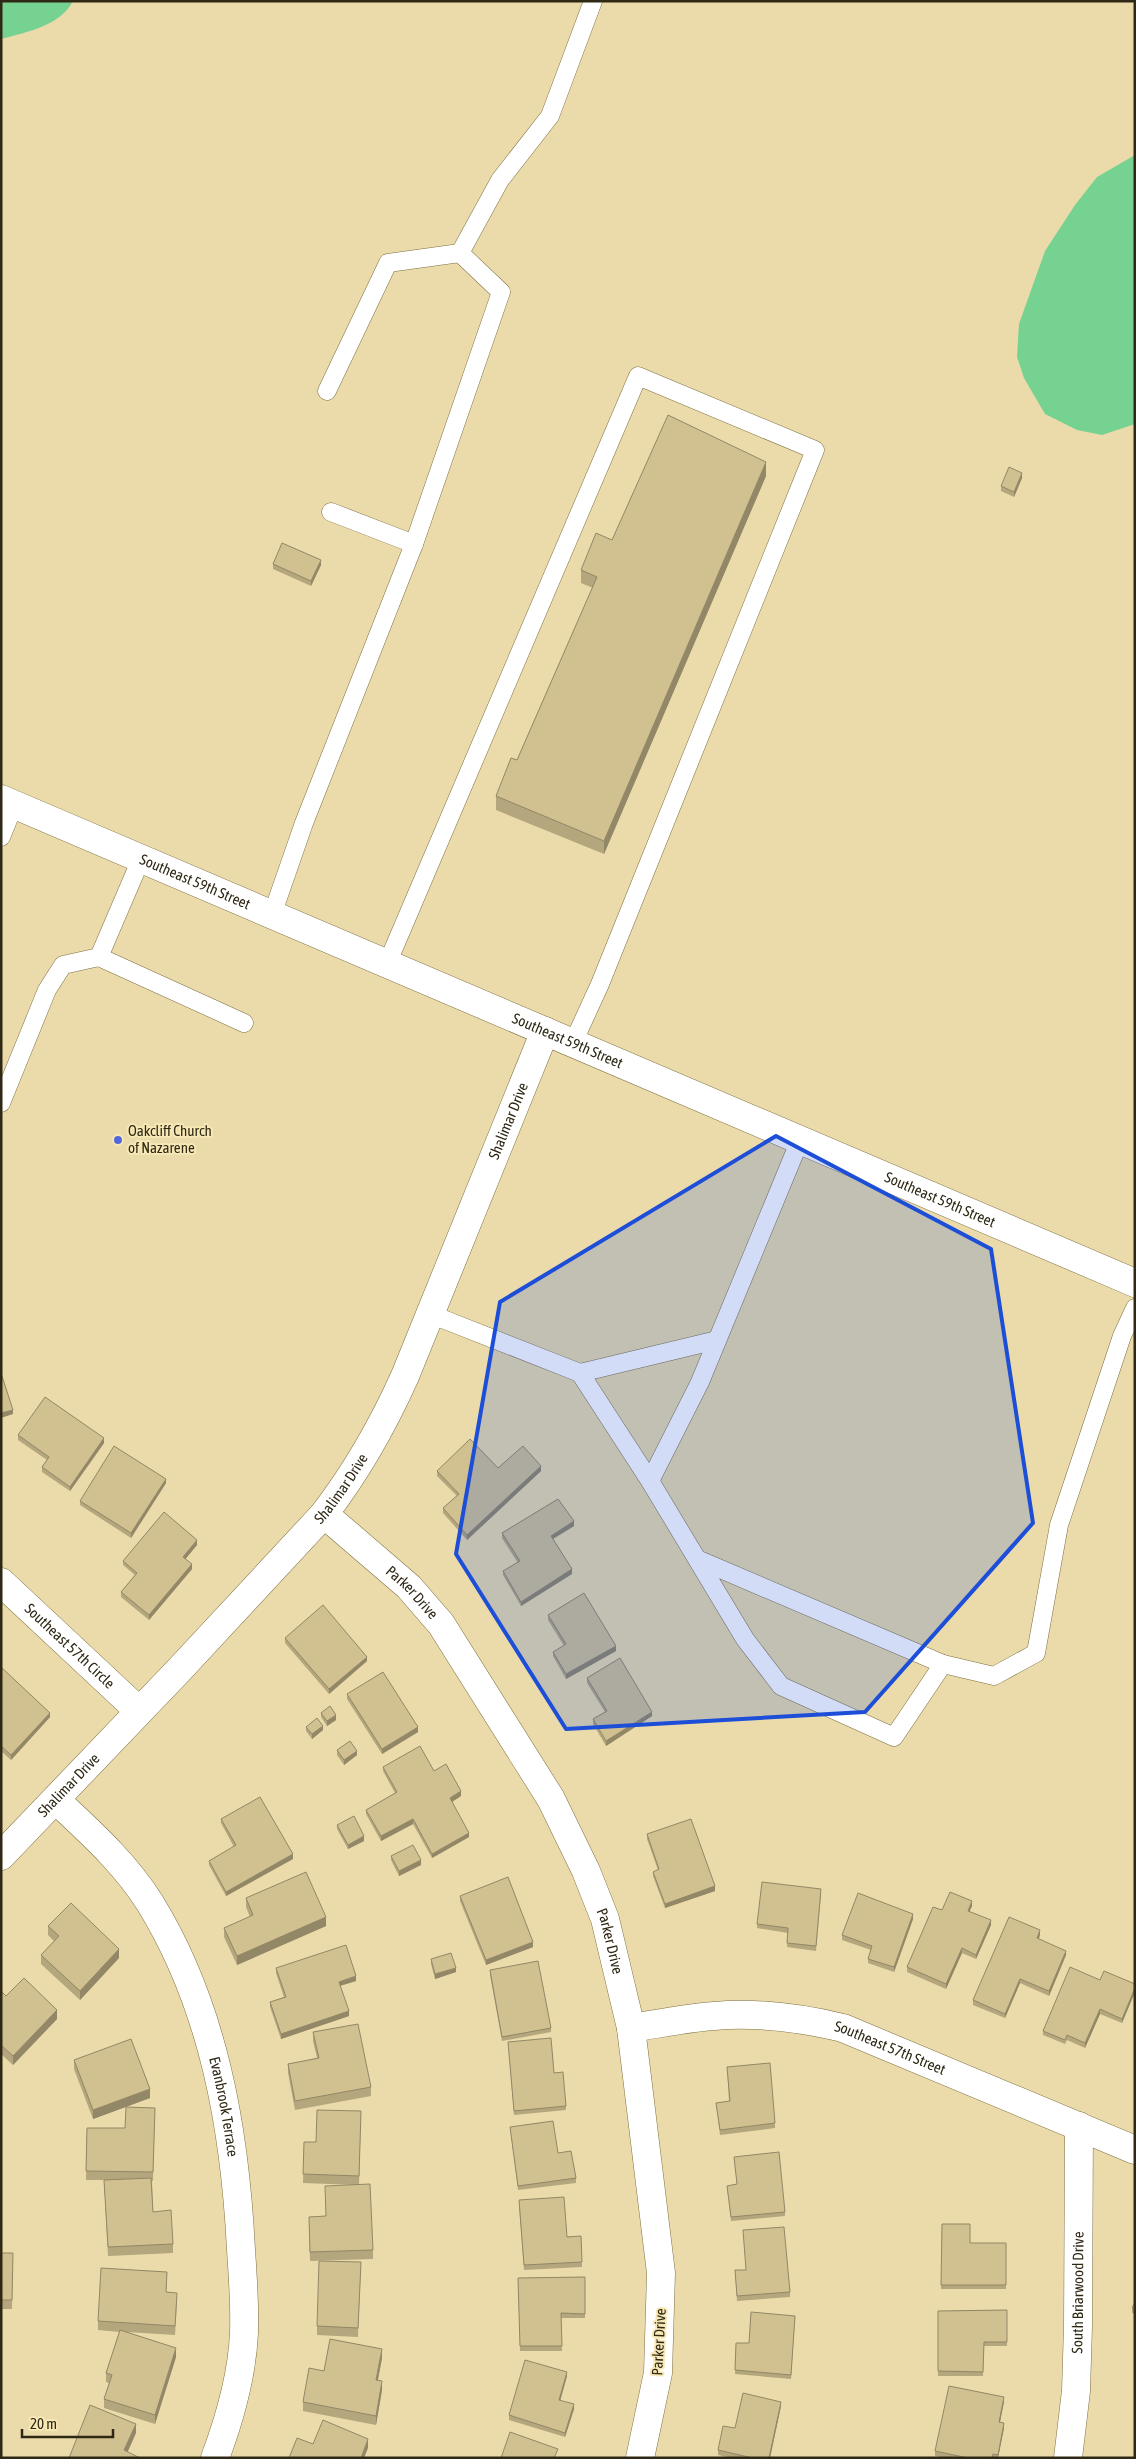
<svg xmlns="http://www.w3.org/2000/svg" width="1136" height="2459" viewBox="0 0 1136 2459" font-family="'Asap Condensed',sans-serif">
	<rect width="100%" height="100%" fill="#ebdbaa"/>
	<g fill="#76d291">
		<path d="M1,1H73C60,26 27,32 1,39Z"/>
		<path d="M1135,155V424L1102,435L1077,430L1045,414L1024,378L1017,357L1019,324L1045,251L1075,205L1097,177Z"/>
	</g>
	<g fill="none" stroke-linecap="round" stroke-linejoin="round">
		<g stroke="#7e7042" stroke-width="19">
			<g id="lane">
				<path d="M327,391L388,263L460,253"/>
				<path d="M414,544L501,292L460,253L500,180L550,116L593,1"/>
				<path d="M1,837L14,805"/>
				<path d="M272,915L304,823L414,544L331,512"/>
				<path d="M99,957L244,1023"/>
				<path d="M387,964L638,376L815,450L600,984L573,1043"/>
				<path d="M1,1103L47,990L63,965L99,957L141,859"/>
				<path d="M430,1314L580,1373L650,1481L745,1639L781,1686L894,1737L943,1664L697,1559"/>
				<path d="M580,1373L717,1340"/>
				<path d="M650,1481L700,1382L800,1140"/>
				<path d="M943,1664L994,1676L1036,1653L1059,1525L1122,1336L1135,1308"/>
			</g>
		</g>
		<g stroke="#7e7042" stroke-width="29">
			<g id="street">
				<path id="s1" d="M324,1514L409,1587L441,1624L551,1799L586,1871L605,1919L631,2028L661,2273L658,2373L640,2458"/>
				<path id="s2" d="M1,1582L139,1711"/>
				<path id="s3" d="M56,1800C90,1832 125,1863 150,1903C214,2007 235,2130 241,2250C243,2278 245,2306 244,2333C242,2376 230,2418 215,2458"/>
				<path id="s4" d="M1,1856L180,1669L324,1514C357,1471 383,1425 405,1376L545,1031"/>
				<path id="s5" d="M631,2028C658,2024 686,2018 714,2016C757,2012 801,2018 843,2028L1135,2150"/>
				<path id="s6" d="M1068,2458L1076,2391L1078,2326L1079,2126"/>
			</g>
		</g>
		<g stroke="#7e7042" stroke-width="29">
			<g id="secondary">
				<path id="s7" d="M1,799L1135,1283"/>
			</g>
		</g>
		<use href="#lane" stroke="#fff" stroke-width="18"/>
		<use href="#street" stroke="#fff" stroke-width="28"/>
		<use href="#secondary" stroke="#fff" stroke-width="28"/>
	</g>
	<g fill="#b4a67d">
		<path d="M766,476L604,854L496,810V796L517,760L593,588L581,583V570L612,540Z"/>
		<path d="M1022,478L1014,497L1001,491V486Z"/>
		<path d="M273,564L321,565L311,586L273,569Z"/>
		<path d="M18,1435L104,1443L70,1491L42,1472V1467L47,1460L18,1440Z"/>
		<path d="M498,1468L541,1471L467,1540L443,1513V1508L457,1496L437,1476V1471Z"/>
		<path d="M166,1483L131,1538L80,1505V1501Z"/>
		<path d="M574,1526L553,1539L572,1574L521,1606L503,1575V1571L518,1563L502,1538V1533Z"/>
		<path d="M197,1545L185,1559L192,1569L149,1620L121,1597V1592L135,1575L123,1565V1561Z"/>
		<path d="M548,1615L616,1651L566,1679L553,1656V1652L564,1646L548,1620Z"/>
		<path d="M285,1638L367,1661L329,1694L285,1643Z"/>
		<path d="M1,1667L50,1717L11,1760L1,1751Z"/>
		<path d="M587,1678L652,1716L606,1746L593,1724V1719L605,1712L587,1683Z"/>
		<path d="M347,1694L418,1732L382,1754L347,1699Z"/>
		<path d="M321,1713L336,1720L327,1726L321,1717Z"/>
		<path d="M306,1727L323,1730L312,1739L306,1731Z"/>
		<path d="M337,1750L357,1755L344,1765L337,1755Z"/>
		<path d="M383,1767L434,1771L461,1796L452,1802L469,1837L432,1858L413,1824L381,1841L366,1814V1810L395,1793L383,1771Z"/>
		<path d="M221,1819L293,1859L226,1896L209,1865V1861L234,1847L221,1823Z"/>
		<path d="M337,1825L364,1841L348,1849L337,1829Z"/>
		<path d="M647,1834L715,1891L665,1908L653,1876V1872L658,1870L647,1839Z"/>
		<path d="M391,1856L421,1865L399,1876L391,1860Z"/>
		<path d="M821,1894L816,1951L787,1947L788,1933L757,1928V1924Z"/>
		<path d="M460,1896L533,1947L486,1965L460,1901Z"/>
		<path d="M246,1898L326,1926L237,1965L224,1937V1928L250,1917L246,1907Z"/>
		<path d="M972,1906L969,1911L991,1925L976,1959L962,1953L946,1989L907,1972V1967L942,1910Z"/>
		<path d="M913,1919L894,1972L868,1963V1959L871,1950L842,1940V1935Z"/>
		<path d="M48,1926L119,1958L80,2000L41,1964V1955L54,1941L48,1935Z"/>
		<path d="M1040,1935L1039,1939L1066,1955L1049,1996L1020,1983L1005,2018L973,2005V2000Z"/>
		<path d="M431,1959L456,1972L435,1979L431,1964Z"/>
		<path d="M276,1968L356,1981L340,1986L349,2016L281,2039L270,2007V2002L284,1997L276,1973Z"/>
		<path d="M490,1970L551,2028V2032L502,2041L490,1975Z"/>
		<path d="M1100,1980L1135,1984V1992L1122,2023L1100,2014L1085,2048L1067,2040L1065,2044L1043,2035V2031Z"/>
		<path d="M1,1991L6,1996L57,2019L13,2065L1,2054Z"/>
		<path d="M313,2032L371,2087V2096L295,2110L288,2073V2064L317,2058L313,2041Z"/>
		<path d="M508,2042L554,2073L566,2106V2110L514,2115Z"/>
		<path d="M74,2060L150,2098L93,2119L74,2069Z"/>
		<path d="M727,2067L775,2123V2128L720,2135L716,2103L729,2101Z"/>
		<path d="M155,2108L153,2181H152L153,2212L173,2244V2253L108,2256L104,2180H109H86L87,2128H125Z"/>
		<path d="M361,2111L359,2185L373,2250V2259L310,2261L309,2226L325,2216L357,2185L303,2183L304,2142H316Z"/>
		<path d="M510,2127L558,2153L576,2178V2183L518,2190Z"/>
		<path d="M734,2157L785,2212V2216L731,2221L727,2186L737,2184Z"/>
		<path d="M519,2205L567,2237L581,2236L582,2267L524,2270Z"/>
		<path d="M942,2224L970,2243H1006V2289H941Z"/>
		<path d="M1,2253H13L12,2309H1Z"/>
		<path d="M361,2262L358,2337L317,2335V2326Z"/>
		<path d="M735,2270L790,2292V2297L737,2301Z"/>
		<path d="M585,2277V2318H561L562,2351H520L518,2278Z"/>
		<path d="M167,2281L166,2292L177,2302L175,2335L126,2332L176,2357L155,2424L104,2408V2399L109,2383L106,2382V2373L120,2332L98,2330V2321Z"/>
		<path d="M1135,2302V2314L1132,2313V2308Z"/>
		<path d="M1007,2310V2346H984L983,2376H938V2311Z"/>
		<path d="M795,2316L791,2379L735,2374L736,2343H749Z"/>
		<path d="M382,2358L378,2380L382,2390L376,2425L303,2411V2402L324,2371Z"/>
		<path d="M567,2376L560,2401L574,2409L565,2437L509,2420V2415Z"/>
		<path d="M1004,2402L1000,2422L1004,2428L998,2458H946L935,2456V2451Z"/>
		<path d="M781,2406L770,2458H732L718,2455V2450L735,2428Z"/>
	</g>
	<g fill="#928766">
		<path d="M766,462V476L604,854V841Z"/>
		<path d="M1022,473V478L1014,497V492Z"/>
		<path d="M321,560V565L311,586V581Z"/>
		<path d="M13,1410V1414L1,1418V1413Z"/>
		<path d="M104,1438V1443L70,1491V1487Z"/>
		<path d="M541,1466V1471L467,1540V1535Z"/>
		<path d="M166,1479V1483L131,1538V1533Z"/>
		<path d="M574,1521V1526L551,1540V1536Z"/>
		<path d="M197,1540V1545L183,1562V1557Z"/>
		<path d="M192,1564V1569L149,1620V1615Z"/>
		<path d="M572,1569V1574L521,1606V1602Z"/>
		<path d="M616,1646V1651L566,1679V1674Z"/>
		<path d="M367,1657V1661L329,1694V1689Z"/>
		<path d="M652,1712V1716L606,1746V1741Z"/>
		<path d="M50,1713V1717L11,1760V1755Z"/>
		<path d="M336,1715V1720L327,1726V1721Z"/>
		<path d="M323,1726V1730L312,1739V1734Z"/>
		<path d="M418,1727V1732L382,1754V1749Z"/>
		<path d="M357,1751V1755L344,1765V1760Z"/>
		<path d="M461,1791V1796L450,1803V1798Z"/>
		<path d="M413,1819V1824L381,1841V1836Z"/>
		<path d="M469,1833V1837L432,1858V1854Z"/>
		<path d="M364,1836V1841L348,1849V1845Z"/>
		<path d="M293,1854V1859L226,1896V1892Z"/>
		<path d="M421,1860V1865L399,1876V1871Z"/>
		<path d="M715,1886V1891L665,1908V1904Z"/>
		<path d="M972,1901V1906L968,1915V1911Z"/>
		<path d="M913,1914V1919L894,1972V1967Z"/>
		<path d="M326,1917V1926L237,1965V1956Z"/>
		<path d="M991,1920V1925L976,1959V1955Z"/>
		<path d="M1040,1930V1935L1037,1943V1938Z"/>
		<path d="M533,1942V1947L486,1965V1960Z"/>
		<path d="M962,1948V1953L946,1989V1984Z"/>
		<path d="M119,1949V1958L80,2000V1991Z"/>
		<path d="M1066,1951V1955L1049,1996V1991Z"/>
		<path d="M456,1968V1972L435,1979V1974Z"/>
		<path d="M356,1976V1981L339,1986V1982Z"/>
		<path d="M1020,1979V1983L1005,2018V2014Z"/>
		<path d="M1135,1988V1992L1122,2023V2019Z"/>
		<path d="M1100,2009V2014L1085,2048V2043Z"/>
		<path d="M57,2010V2019L13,2065V2056Z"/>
		<path d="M349,2011V2016L281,2039V2034Z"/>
		<path d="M150,2089V2098L93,2119V2110Z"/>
		<path d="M176,2348V2357L155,2424V2415Z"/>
		<path d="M382,2349V2358L376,2389V2380Z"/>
		<path d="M567,2372V2376L559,2405V2400Z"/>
		<path d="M382,2381V2390L376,2425V2416Z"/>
		<path d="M1004,2397V2402L999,2427V2422Z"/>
		<path d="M781,2402V2406L770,2458H769Z"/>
		<path d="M574,2404V2409L565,2437V2433Z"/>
		<path d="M1004,2423V2428L998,2458V2455Z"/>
		<path d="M136,2424V2433L125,2458L124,2450Z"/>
		<path d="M368,2439V2448L364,2458H361Z"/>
	</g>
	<g fill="#d1c191" stroke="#928766">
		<path d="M668,415L766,462L604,841L496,796L511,758L517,760L597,577L581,570L596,533L612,540Z"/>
		<path d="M1009,467L1022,473L1014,492L1001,486Z"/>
		<path d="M282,543L321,560L311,581L273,564Z"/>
		<path d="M1,1373L13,1410L1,1413Z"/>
		<path d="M45,1397L104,1438L70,1487L42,1467L49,1457L18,1435Z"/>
		<path d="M470,1439L498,1468L523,1446L541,1466L467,1535L443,1508L459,1494L437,1471Z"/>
		<path d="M114,1446L166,1479L131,1533L80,1501Z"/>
		<path d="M558,1499L574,1521L551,1536L572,1569L521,1602L503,1571L520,1561L502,1533Z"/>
		<path d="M164,1512L197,1540L183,1557L192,1564L149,1615L121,1592L137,1573L123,1561Z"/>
		<path d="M584,1593L616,1646L566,1674L553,1652L566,1644L548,1615Z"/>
		<path d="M323,1605L367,1657L329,1689L285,1638Z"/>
		<path d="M620,1658L652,1712L606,1741L593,1719L607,1711L587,1678Z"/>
		<path d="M1,1667L50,1713L11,1755L1,1746Z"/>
		<path d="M383,1672L418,1727L382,1749L347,1694Z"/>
		<path d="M330,1706L336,1715L327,1721L321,1713Z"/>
		<path d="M317,1718L323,1726L312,1734L306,1727Z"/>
		<path d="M350,1741L357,1751L344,1760L337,1750Z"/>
		<path d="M420,1746L434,1771L446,1764L461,1791L450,1798L469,1833L432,1854L413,1819L381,1836L366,1810L397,1792L383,1767Z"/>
		<path d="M260,1797L293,1854L226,1892L209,1861L236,1845L221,1819Z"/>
		<path d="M354,1816L364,1836L348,1845L337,1825Z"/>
		<path d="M691,1819L715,1886L665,1904L653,1872L659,1869L647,1834Z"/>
		<path d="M413,1845L421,1860L399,1871L391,1856Z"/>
		<path d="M306,1872L326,1917L237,1956L224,1928L253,1915L246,1898Z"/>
		<path d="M508,1877L533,1942L486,1960L460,1896Z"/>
		<path d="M762,1882L821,1889L816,1946L787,1943L788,1928L757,1924Z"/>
		<path d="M950,1892L972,1901L968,1911L991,1920L976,1955L962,1948L946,1984L907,1967L933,1907L942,1910Z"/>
		<path d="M858,1893L913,1914L894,1967L868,1959L872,1946L842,1935Z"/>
		<path d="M71,1903L119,1949L80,1991L41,1955L59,1936L48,1926Z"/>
		<path d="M1009,1917L1040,1930L1037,1938L1066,1951L1049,1991L1020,1979L1005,2014L973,2000Z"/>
		<path d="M346,1945L356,1976L339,1982L349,2011L281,2034L270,2002L286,1997L276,1968Z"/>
		<path d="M451,1953L456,1968L435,1974L431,1959Z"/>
		<path d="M538,1961L551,2028L502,2037L490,1970Z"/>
		<path d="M1070,1967L1100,1980L1104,1971L1135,1984V1988L1122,2019L1100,2009L1085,2043L1067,2035L1065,2040L1043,2031Z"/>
		<path d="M24,1978L57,2010L13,2056L1,2045V1991L6,1996Z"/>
		<path d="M358,2024L371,2087L295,2101L288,2064L319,2058L313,2032Z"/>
		<path d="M551,2038L554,2073L563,2072L566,2106L514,2111L508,2042Z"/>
		<path d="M131,2039L150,2089L93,2110L74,2060Z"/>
		<path d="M770,2063L775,2123L720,2130L716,2103L730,2101L727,2067Z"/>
		<path d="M126,2107L155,2108L153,2172L86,2171L87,2128H125Z"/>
		<path d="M317,2110L361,2111L359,2176L303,2174L304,2142H316Z"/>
		<path d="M553,2121L558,2153L571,2151L576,2178L518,2186L510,2127Z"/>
		<path d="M779,2152L785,2212L731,2217L727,2186L737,2184L734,2157Z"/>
		<path d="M151,2178L153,2212L171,2210L173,2244L108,2247L104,2180Z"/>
		<path d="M370,2184L373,2250L310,2252L309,2217L326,2216L325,2186Z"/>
		<path d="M564,2197L567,2237L581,2236L582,2262L524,2265L519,2200Z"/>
		<path d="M942,2224H970V2243H1006V2285H941Z"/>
		<path d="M784,2227L790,2292L737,2296L735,2270H746L743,2230Z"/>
		<path d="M1,2253H13L12,2300H1Z"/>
		<path d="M319,2261L361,2262L358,2328L317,2326Z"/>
		<path d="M101,2268L167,2272L166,2292L177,2293L175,2326L98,2321Z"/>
		<path d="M585,2277V2314L561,2313L562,2346H520L518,2278Z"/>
		<path d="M1135,2302V2310L1132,2308Z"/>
		<path d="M1007,2310V2342H984L983,2372L938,2371V2311Z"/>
		<path d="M751,2312L795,2316L791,2375L735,2370L736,2343H749Z"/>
		<path d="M120,2330L176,2348L155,2415L104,2399L112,2375L106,2373Z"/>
		<path d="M330,2339L382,2349L376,2380L382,2381L376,2416L303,2402L309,2368L324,2371Z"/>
		<path d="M525,2360L567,2372L559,2400L574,2404L565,2433L509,2415Z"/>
		<path d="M949,2386L1004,2397L999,2422L1004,2423L998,2455L993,2454L992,2458H968L935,2451Z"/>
		<path d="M743,2393L781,2402L769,2458H753L718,2450L723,2426L735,2428Z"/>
		<path d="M90,2405L136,2424L124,2450L140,2458H69Z"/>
		<path d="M323,2420L368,2439L361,2458H289L297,2438L313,2444Z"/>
		<path d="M510,2432L558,2449L554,2458H501Z"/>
	</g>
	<path fill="#1d4ed8" fill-opacity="0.2" stroke="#1d4ed8" stroke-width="4" stroke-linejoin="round" d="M776,1136L991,1249L1033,1523L865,1712L566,1729L456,1554L500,1302Z"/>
	<circle fill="#5468de" stroke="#f8e8b6" stroke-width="2" cx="118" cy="1140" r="5"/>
	<g text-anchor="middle" stroke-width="4" stroke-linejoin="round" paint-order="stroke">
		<g font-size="15" fill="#2e2815" stroke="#f8e8b6">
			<text dy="5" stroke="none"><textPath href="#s7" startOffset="211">Southeast 59th Street</textPath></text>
			<text dy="5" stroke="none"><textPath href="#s7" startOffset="616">Southeast 59th Street</textPath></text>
			<text dy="5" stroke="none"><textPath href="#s4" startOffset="906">Shalimar Drive</textPath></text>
			<text dy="5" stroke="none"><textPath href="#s7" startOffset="1021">Southeast 59th Street</textPath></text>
			<text dy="5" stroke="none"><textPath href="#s4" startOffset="501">Shalimar Drive</textPath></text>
			<text dy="5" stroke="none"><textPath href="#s1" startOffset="118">Parker Drive</textPath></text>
			<text dy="5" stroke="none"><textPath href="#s2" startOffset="94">Southeast 57th Circle</textPath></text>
			<text dy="5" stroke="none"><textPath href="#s4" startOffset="98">Shalimar Drive</textPath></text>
			<text dy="5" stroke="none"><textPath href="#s1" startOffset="522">Parker Drive</textPath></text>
			<text dy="5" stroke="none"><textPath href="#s5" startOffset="265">Southeast 57th Street</textPath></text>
			<text dy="5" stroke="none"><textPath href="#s3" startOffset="358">Evanbrook Terrace</textPath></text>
			<text dy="5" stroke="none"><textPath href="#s6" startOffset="166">South Briarwood Drive</textPath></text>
			<text transform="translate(659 2342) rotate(-87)" y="5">Parker Drive</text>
		</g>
		<g font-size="15" fill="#2e2815" stroke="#f8e8b6" text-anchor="start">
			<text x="128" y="1136">Oakcliff Church<tspan x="128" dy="17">of Nazarene</tspan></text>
		</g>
	</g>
	<rect width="1136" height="2459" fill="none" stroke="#2e2815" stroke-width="5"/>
	<path d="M22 2429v8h91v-8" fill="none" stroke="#2e2815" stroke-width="2.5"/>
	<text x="30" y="2429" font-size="15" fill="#2e2815" stroke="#f8e8b6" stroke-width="4" paint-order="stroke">20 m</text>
</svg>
